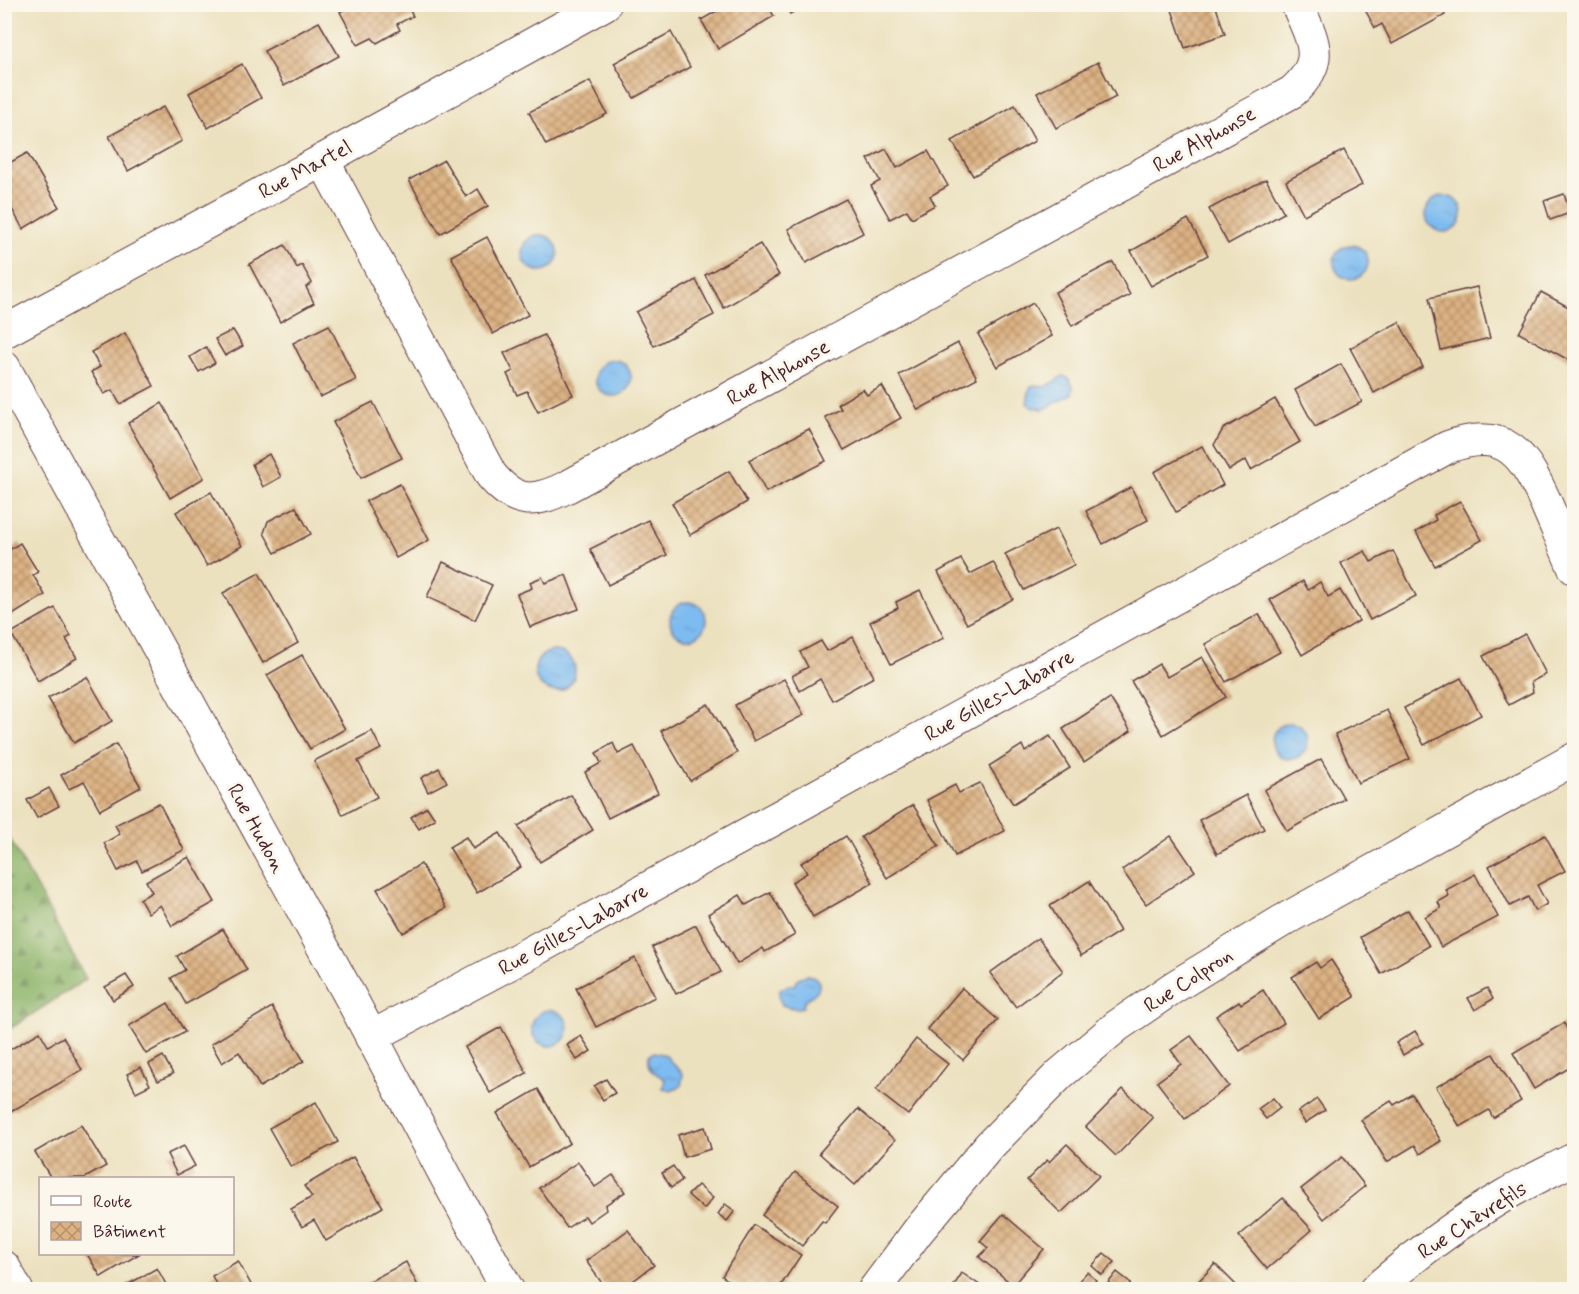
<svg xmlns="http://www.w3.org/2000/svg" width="1579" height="1294" viewBox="0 0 1579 1294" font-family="Mynerve,sans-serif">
	<defs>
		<pattern id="forest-firs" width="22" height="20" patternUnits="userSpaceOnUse" patternTransform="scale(1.5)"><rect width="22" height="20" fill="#8bb268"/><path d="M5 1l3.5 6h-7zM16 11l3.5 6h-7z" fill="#749056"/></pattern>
		<pattern id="water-ripples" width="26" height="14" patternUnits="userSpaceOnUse" patternTransform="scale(1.5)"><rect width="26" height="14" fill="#7dbbf0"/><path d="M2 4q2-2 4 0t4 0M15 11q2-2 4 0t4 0" fill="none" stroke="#6ea0ce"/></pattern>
		<pattern id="building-cross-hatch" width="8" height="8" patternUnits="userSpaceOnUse" patternTransform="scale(1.5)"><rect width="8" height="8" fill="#dcb283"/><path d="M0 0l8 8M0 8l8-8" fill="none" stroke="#b4906b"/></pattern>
	</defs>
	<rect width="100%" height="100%" fill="#fbf7ec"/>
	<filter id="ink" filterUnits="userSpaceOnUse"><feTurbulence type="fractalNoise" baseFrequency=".0167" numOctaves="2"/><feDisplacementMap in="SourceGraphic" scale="12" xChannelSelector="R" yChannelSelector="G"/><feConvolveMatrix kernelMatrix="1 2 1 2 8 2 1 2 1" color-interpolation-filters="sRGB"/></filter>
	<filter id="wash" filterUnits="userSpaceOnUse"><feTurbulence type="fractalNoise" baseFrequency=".008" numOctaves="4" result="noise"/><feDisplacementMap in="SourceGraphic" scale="24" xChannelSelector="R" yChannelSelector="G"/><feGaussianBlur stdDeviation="1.35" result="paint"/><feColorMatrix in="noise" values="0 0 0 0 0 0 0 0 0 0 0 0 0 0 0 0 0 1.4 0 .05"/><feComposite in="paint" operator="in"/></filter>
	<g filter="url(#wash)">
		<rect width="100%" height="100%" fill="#ece1bf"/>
		<path fill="url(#forest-firs)" stroke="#6a684a" stroke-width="1.5" d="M4,828L86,979L5,1032H4Z"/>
		<g fill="url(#water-ripples)" stroke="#646d8e" stroke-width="1.5">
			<circle cx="1444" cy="214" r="18"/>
			<circle cx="540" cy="253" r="18"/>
			<circle cx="1351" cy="262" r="17"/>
			<circle cx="613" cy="378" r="18"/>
			<path d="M1063,376L1068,378L1073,386L1072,394L1043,410L1039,408H1033L1027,403L1029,392L1031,386L1036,385L1045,387Z"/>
			<circle cx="688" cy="620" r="18"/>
			<circle cx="555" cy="671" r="20"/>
			<circle cx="1290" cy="741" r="18"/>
			<path d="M807,975C813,976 817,977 819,983C821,994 808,995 804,1002C804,1003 803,1005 803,1007C795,1009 789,1008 782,1005L779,998L780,989L790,985H794C797,979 800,976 807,975Z"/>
			<circle cx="550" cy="1028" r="18"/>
			<path d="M654,1052L666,1055C670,1063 678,1067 683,1074L681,1086L671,1091L663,1088L665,1079C654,1073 647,1069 649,1055Z"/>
		</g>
		<g id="blocks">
			<g fill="url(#building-cross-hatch)">
				<path d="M354,4H406L413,16L397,24L400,30L377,43L372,38L358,45L340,12Z"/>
				<path d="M714,4H767L774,16L718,49L701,20L717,11Z"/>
				<path d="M785,4H806L790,14Z"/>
				<path d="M1170,4H1215L1225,34L1185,48Z"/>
				<path d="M1362,4H1440L1445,15L1392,44L1382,24L1375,28Z"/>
				<path d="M319,22L339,56L284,86L264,51Z"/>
				<path d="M671,32L690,67L634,98L614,63Z"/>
				<path d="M1098,62L1116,97L1056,128L1037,93Z"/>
				<path d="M242,64L261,98L208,128L189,93Z"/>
				<path d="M590,81L607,114L546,145L529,112Z"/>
				<path d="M1015,105L1035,141L973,176L952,141Z"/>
				<path d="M163,107L182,141L128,171L109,136Z"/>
				<path d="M886,149L897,168L928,151L948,186L930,196L935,205L912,218L907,210L890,219L871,186L880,181L868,159Z"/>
				<path d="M1344,150L1362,185L1304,215L1286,181Z"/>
				<path d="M27,153L59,207L23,229L12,209L6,213L4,211V166Z"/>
				<path d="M444,160L466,197L478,189L488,206L440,234L409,180Z"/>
				<path d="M1266,179L1284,213L1228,244L1209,209Z"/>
				<path d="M1564,194L1570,213L1550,220L1544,201Z"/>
				<path d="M846,199L863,233L806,263L788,229Z"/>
				<path d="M1188,219L1208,255L1151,286L1131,251Z"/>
				<path d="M487,237L528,315L493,334L451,256Z"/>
				<path d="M760,244L779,275L724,308L705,275Z"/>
				<path d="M285,245L297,268L302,265L312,283L306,287L314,303L280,322L249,264Z"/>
				<path d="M1113,262L1130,295L1072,326L1055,292Z"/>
				<path d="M696,280L714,315L654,346L636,312Z"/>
				<path d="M1477,287L1490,338L1441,350L1429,298Z"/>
				<path d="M1541,292L1574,310V363L1519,333Z"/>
				<path d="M1033,303L1052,336L997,367L978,334Z"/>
				<path d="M1399,322L1423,367L1374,393L1350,348Z"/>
				<path d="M329,325L356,380L320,397L293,343Z"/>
				<path d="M233,330L243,346L225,356L215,339Z"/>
				<path d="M125,333L154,386L120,404L112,390L104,394L91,372L100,367L91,352Z"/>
				<path d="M544,335L573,395L538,412L527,391L517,395L507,374L513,371L504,353Z"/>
				<path d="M958,343L977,378L918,410L899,375Z"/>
				<path d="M206,347L215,363L199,372L190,357Z"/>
				<path d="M1341,364L1362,402L1315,427L1295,390Z"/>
				<path d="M882,386L901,418L844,450L825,417L841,409L838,404L863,389L867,395Z"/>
				<path d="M1275,399L1300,442L1251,470L1246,460L1229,470L1214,445L1223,429Z"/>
				<path d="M373,402L402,458L361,478L333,422Z"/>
				<path d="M162,403L204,478L170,498L128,423Z"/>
				<path d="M809,429L826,461L766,492L749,460Z"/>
				<path d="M1202,446L1223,485L1176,512L1154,472Z"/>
				<path d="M269,454L281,477L263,487L252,464Z"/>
				<path d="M729,471L747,502L690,535L672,503Z"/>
				<path d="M400,484L429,540L396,558L366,501Z"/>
				<path d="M1131,487L1148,520L1103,544L1086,511Z"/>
				<path d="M211,492L242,546L207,566L176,512Z"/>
				<path d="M1460,501L1482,540L1435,566L1416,532L1436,520L1434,515Z"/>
				<path d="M296,507L311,534L275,553L264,533L268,521Z"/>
				<path d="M648,520L667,555L608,585L590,549Z"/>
				<path d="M1056,529L1074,565L1024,590L1005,554Z"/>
				<path d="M20,543L38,572L33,575L45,595L6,619L4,553Z"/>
				<path d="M1365,551L1371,562L1393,551L1416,596L1370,620L1341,563Z"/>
				<path d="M961,559L970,574L993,562L1013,599L967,624L938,572Z"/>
				<path d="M443,562L492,585L475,620L427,597Z"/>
				<path d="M259,573L298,643L263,663L223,593Z"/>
				<path d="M566,575L579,609L530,627L517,594L532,588L530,582L542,577L545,583Z"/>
				<path d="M1303,581L1308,590L1320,582L1328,597L1340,590L1359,621L1302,655L1270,600Z"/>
				<path d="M920,590L944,638L891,664L870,622L898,608L896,602Z"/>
				<path d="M55,608L71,636L66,639L77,658L38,681L11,633Z"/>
				<path d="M1259,614L1280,652L1226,682L1205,644Z"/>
				<path d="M1525,634L1546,674L1531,682L1533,692L1509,705L1483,656Z"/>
				<path d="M853,637L874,677L832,700L820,679L800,691L792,676L808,667L800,652L821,641L827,651Z"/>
				<path d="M302,655L345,729L310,749L267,675Z"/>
				<path d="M1202,657L1226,697L1163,735L1131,681L1159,664L1167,677Z"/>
				<path d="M87,677L112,721L74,743L48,698Z"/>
				<path d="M1461,678L1481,715L1424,745L1404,708Z"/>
				<path d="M784,679L804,715L754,741L735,705Z"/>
				<path d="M1110,698L1131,731L1084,762L1063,729Z"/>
				<path d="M708,704L737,753L690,781L661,731Z"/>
				<path d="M1387,710L1410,759L1358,783L1335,734Z"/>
				<path d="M372,731L381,749L358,761L377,797L343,815L314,761Z"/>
				<path d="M1050,736L1070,768L1013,804L989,766L1022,745L1025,752Z"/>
				<path d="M613,743L618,754L634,746L658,793L608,818L585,772L601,763L596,753Z"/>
				<path d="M116,744L141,787L100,810L84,781L69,789L61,775Z"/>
				<path d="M1321,759L1344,799L1287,831L1264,790Z"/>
				<path d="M439,768L447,782L428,792L421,778Z"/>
				<path d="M980,783L1005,831L955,856L927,800L955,785L959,793Z"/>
				<path d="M49,788L59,806L37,818L27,800Z"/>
				<path d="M571,795L593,830L540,862L518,826Z"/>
				<path d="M1246,795L1264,829L1217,854L1199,820Z"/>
				<path d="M159,803L184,850L142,871L137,861L118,871L104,843L120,834L115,825Z"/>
				<path d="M913,805L939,846L887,878L861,837Z"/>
				<path d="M427,807L435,819L419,829L411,817Z"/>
				<path d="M500,833L521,867L477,893L449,847L466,837L473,849Z"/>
				<path d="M1545,835L1565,871L1537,885L1547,904L1535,911L1528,897L1510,906L1489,866Z"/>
				<path d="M846,836L873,883L813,917L792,882L807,873L801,863Z"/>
				<path d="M1171,836L1195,871L1146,904L1122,870Z"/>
				<path d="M189,857L215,902L172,926L160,905L148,913L140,899L152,892L146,881Z"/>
				<path d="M421,864L446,908L403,933L377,889Z"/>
				<path d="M1475,874L1498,917L1441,947L1425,917L1441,908L1438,902L1449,896L1446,890Z"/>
				<path d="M1089,881L1120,931L1081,956L1050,906Z"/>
				<path d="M770,892L795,935L765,952L763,948L737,964L708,914L740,895L746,905Z"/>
				<path d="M1408,910L1429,946L1381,974L1360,937Z"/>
				<path d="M696,925L721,972L676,994L652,947Z"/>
				<path d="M223,929L247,970L186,1004L171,978L185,970L177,956Z"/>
				<path d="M1038,938L1063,971L1016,1007L990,973Z"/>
				<path d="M635,958L655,997L596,1027L576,988Z"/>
				<path d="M1331,960L1355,997L1319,1019L1292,977L1316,962L1320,968Z"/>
				<path d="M126,975L134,987L113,1000L105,987Z"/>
				<path d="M962,988L998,1020L963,1060L927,1029Z"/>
				<path d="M1487,988L1493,999L1475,1010L1468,998Z"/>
				<path d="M1263,990L1284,1023L1240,1051L1216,1016L1239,1001L1241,1004Z"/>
				<path d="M168,1003L185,1032L146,1054L129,1026Z"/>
				<path d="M272,1007L304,1061L260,1087L239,1052L222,1063L211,1044Z"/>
				<path d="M1564,1023L1574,1041V1065L1534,1089L1513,1053Z"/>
				<path d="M501,1027L527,1073L490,1093L465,1047Z"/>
				<path d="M1415,1031L1423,1043L1403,1055L1396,1043Z"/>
				<path d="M40,1032L48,1046L63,1037L82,1070L12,1111L4,1098V1053Z"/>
				<path d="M581,1036L591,1051L577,1060L567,1045Z"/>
				<path d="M1191,1036L1229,1086L1185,1119L1157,1082L1181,1064L1171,1050Z"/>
				<path d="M916,1039L948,1064L908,1115L876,1090Z"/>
				<path d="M1493,1054L1521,1101L1493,1118L1489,1110L1460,1127L1436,1087Z"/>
				<path d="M163,1056L173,1074L158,1081L149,1064Z"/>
				<path d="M141,1067L150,1085L136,1092L127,1074Z"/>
				<path d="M606,1079L615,1093L603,1100L594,1086Z"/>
				<path d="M538,1089L570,1143L529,1167L497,1113Z"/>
				<path d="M1123,1089L1153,1118L1116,1156L1086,1127Z"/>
				<path d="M1412,1094L1441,1141L1420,1154L1415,1145L1387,1162L1361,1120L1391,1101L1394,1105Z"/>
				<path d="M1273,1098L1280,1108L1266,1119L1258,1109Z"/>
				<path d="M1317,1099L1325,1110L1305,1123L1298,1112Z"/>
				<path d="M316,1102L338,1142L291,1167L269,1128Z"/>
				<path d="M858,1109L895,1140L855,1185L819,1153Z"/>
				<path d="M81,1125L106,1166L85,1178H51L35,1152Z"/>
				<path d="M705,1127L711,1149L684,1157L678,1135Z"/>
				<path d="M1067,1144L1099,1176L1061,1213L1027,1180L1047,1160L1049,1162Z"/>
				<path d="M184,1146L195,1166L177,1175L167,1154Z"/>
				<path d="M353,1157L383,1207L326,1241L314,1220L302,1227L291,1209L312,1197L304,1186Z"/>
				<path d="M1342,1157L1365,1186L1324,1219L1301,1189Z"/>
				<path d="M578,1162L595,1187L613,1175L625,1192L605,1205L606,1210L589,1222L585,1216L567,1228L539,1188Z"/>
				<path d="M673,1166L682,1180L671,1188L662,1173Z"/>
				<path d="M795,1172L838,1206L825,1223L822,1221L802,1246L762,1215Z"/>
				<path d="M698,1185L713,1198L704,1209L688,1195Z"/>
				<path d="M1283,1198L1312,1230L1267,1269L1239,1236Z"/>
				<path d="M725,1204L735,1211L727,1221L718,1214Z"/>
				<path d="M1003,1214L1044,1249L1013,1285L979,1257L988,1248L980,1241Z"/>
				<path d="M754,1225L801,1255L781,1285L789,1290H743L722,1276Z"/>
				<path d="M628,1230L654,1265L621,1290H607L586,1261Z"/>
				<path d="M1104,1253L1115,1262L1102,1275L1092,1266Z"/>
				<path d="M87,1254H139L101,1277Z"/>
				<path d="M238,1261L254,1290H219L212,1276Z"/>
				<path d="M406,1262L420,1290H353Z"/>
				<path d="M1215,1264L1241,1290H1190Z"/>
				<path d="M157,1268L169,1290H118Z"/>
				<path d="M1087,1272L1096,1280L1088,1290H1080L1075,1285Z"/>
				<path d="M1117,1272L1131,1283L1126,1290H1110L1106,1286Z"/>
				<path d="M962,1273L987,1290H951Z"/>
			</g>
		</g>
	</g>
	<g filter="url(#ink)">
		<use href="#blocks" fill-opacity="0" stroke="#623c41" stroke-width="1.5"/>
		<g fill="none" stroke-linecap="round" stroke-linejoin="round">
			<g stroke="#623c41" stroke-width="34">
				<g id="street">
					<path d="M323,160L491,475C516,505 534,503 567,487L1292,92C1327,61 1313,41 1297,4"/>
					<path d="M4,332L323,160L605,4"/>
					<path d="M4,367L352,1000L453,1190L508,1290"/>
					<path d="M371,1037L507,965L778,817L1448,447C1507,426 1524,455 1546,503C1555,525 1565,546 1574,568"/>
					<path d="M4,1267L17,1290"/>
					<path d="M874,1290L918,1231L989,1146L1060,1074L1117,1026L1174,987L1282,921L1574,759"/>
					<path d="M1375,1290C1415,1255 1459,1222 1505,1195C1527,1182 1551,1171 1574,1159"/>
				</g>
			</g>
			<use href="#street" stroke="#fff" stroke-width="32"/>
		</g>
	</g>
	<g text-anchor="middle" stroke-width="6" stroke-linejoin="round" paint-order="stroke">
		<g font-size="21" fill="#4a1f2b" stroke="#fbf7ec">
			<text transform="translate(1204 139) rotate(-29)" y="7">Rue Alphonse</text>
			<text transform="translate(305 169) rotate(-28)" y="7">Rue Martel</text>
			<text transform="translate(778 372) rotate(-29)" y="7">Rue Alphonse</text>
			<text transform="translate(999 695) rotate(-29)" y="7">Rue Gilles-Labarre</text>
			<text transform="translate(257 828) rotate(61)" y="7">Rue Hudon</text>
			<text transform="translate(573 929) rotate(-29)" y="7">Rue Gilles-Labarre</text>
			<text transform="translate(1188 980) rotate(-33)" y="7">Rue Colpron</text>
			<text transform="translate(1472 1220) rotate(-33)" y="7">Rue Chèvrefils</text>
		</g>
	</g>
	<rect width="1579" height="1294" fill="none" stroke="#fbf7ec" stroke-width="24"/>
	<rect x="39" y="1177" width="195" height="78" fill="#fbf7ec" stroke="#b4a19f" stroke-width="1.5"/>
	<rect x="51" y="1196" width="30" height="9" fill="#ffffff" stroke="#b4a19f" stroke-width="1.5"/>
	<text x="93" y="1207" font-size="18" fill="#4a1f2b">Route</text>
	<rect x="51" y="1222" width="30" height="18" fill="url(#building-cross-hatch)" stroke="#b4a19f" stroke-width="1.5"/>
	<text x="93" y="1237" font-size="18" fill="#4a1f2b">Bâtiment</text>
</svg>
